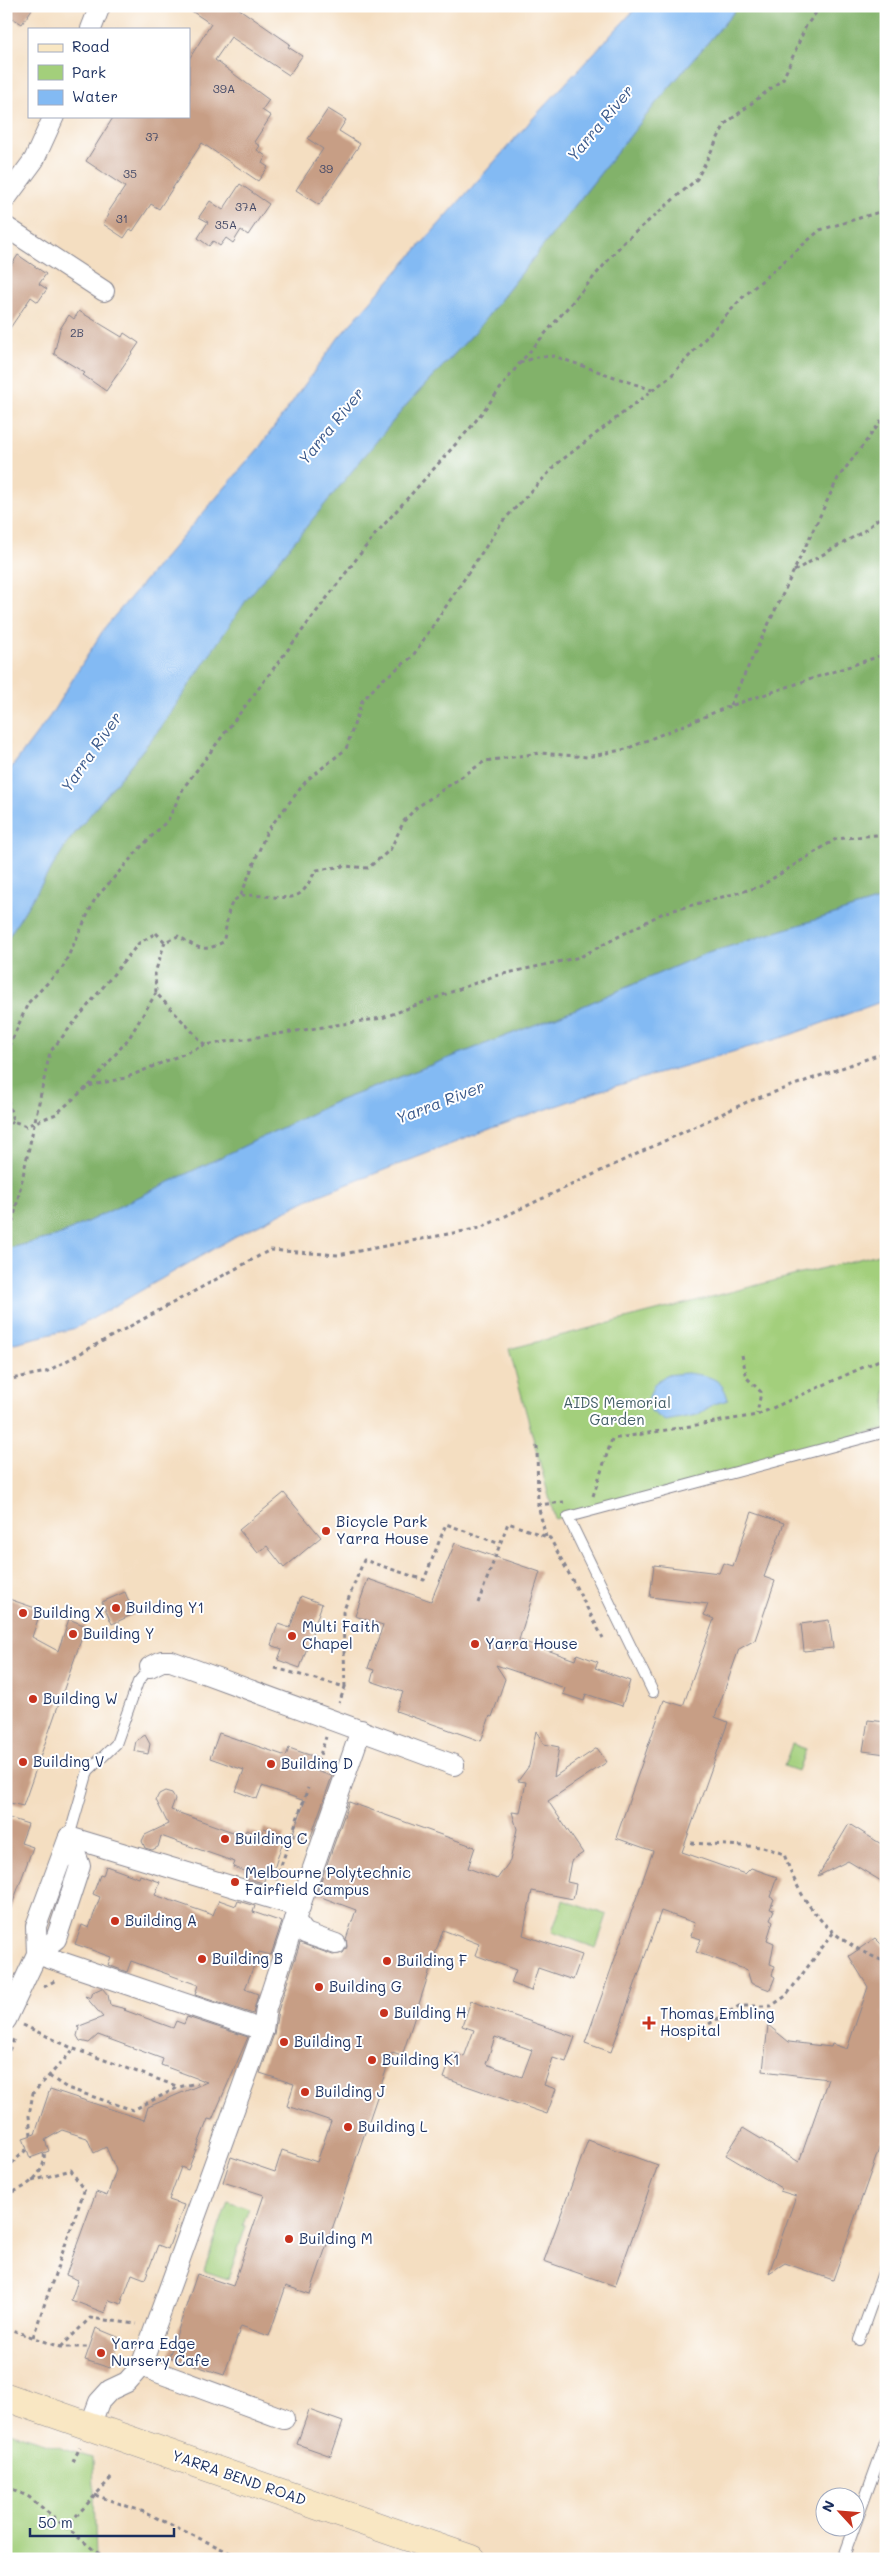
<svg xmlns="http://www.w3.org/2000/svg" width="892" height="2565" viewBox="0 0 892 2565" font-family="Mali,sans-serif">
	<rect width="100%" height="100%" fill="#fff"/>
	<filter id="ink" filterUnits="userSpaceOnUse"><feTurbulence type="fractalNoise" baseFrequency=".02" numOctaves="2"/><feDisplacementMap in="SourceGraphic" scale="10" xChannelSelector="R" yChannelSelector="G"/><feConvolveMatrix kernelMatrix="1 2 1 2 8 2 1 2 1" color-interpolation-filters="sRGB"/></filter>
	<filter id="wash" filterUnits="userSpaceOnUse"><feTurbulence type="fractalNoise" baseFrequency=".0096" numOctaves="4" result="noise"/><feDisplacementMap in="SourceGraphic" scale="20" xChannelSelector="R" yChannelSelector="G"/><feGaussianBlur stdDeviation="1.12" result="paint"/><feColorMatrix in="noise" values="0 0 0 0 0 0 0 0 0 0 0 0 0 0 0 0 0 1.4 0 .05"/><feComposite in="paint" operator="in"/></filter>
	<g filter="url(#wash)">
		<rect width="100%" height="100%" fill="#f4dec1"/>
		<g fill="#a3cf7b" stroke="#5f7f6c">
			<path d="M886,1252V1429L555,1519L509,1349Z"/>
			<path d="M792,1744L806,1749L798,1771L784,1766Z"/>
			<path d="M563,1900L607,1915L596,1948L552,1932Z"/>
			<path d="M228,2201L249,2208L243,2225L246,2226L228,2279L204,2271Z"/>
			<path d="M6,2431L93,2458L96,2559H6Z"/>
		</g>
		<path fill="#82b26b" stroke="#4e7064" d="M739,6H886V898L702,955L576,1009L333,1103L58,1236L6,1249V941L67,843L162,726L246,599L408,403L475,332L656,103Z"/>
		<g fill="#83baf3" stroke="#4f74a8">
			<path d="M638,6H739L656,103L475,332L408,403L247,599L162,726L67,843L6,941V775L50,716L105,627L259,448L339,337L535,116Z"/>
			<path d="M886,898V1000L787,1036L602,1090L495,1127L307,1200L236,1236L76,1328L6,1345V1249L58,1236L333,1103L576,1009L702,955Z"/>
			<path d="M687,1373C708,1376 723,1377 728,1400L714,1404L697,1415L665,1421L651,1411L648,1400L654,1384L666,1375Z"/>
		</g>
		<g id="blocks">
			<g fill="#c79e85" fill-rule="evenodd">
				<path d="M6,6H34L22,24L6,14Z"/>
				<path d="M184,6H235L290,44L288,47L302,56L289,75L231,37L215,60L269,100L262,110L271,116L254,142L260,146L257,150L266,156L262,163L268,167L258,181L202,143L159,209L151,204L133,231L130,229L124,238L103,224L109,215L107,214L125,187L86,161L114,116H189V59L211,24Z"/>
				<path d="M328,109L346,120L339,131L360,144L319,205L296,190L323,149L308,139Z"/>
				<path d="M240,184L269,204L248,235L241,230L233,243L226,238L220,246L213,241L209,246L198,238L208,222L199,217L210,201L223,210Z"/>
				<path d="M18,255L46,274L39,284L47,289L38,302L31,297L6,334V273Z"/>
				<path d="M79,311L122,337L124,333L139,343L106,391L83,375L85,373L54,354L60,329L69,315L74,319Z"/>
				<path d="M284,1493L321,1537L284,1568L267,1546L258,1553L239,1530Z"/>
				<path d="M752,1512L784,1523L764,1577L775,1581L755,1640L739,1649L715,1717L728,1722L682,1852L745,1874L751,1868L777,1877L770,1897L774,1899L770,1909L774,1910L770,1919L773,1921L767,1940L774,1943L770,1964L775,1966L772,1975L775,1977L770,1990L751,1983L747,1970L696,1952L701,1939L691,1936L695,1923L661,1911L611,2052L585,2043L653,1851L616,1838L664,1700L683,1706L714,1619L704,1615L708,1604L650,1597L654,1565L719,1573L723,1563L733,1566Z"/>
				<path d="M455,1543L540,1572L519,1640L575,1660L577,1654L598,1662L595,1668L630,1681L622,1706L586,1694L584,1701L563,1694L565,1688L496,1665L505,1679L492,1717L490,1716L481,1741L396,1711L403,1692L371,1681L374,1670L368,1668L383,1625L355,1616L368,1579L431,1601Z"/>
				<path d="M125,1592L134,1614L112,1624L102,1602Z"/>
				<path d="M301,1596L322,1604L300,1668L278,1660L282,1649L271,1645L278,1624L290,1628Z"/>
				<path d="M6,1598L41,1610L32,1637L58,1651L69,1619L86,1626L23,1806L6,1802Z"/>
				<path d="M829,1620L833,1648L804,1651L801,1624Z"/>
				<path d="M868,1720L886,1722V1754L863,1751Z"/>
				<path d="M536,1731L544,1744L559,1747L554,1777L597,1748L607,1762L548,1801L583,1853L571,1861L567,1882L576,1884L573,1899L532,1891L523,1935L582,1955L573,1980L538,1968L531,1991L511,1983L516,1970L475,1955L479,1944L443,1930L402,2056L392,2053L310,2294L286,2286L269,2336L241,2326L224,2375L169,2357L197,2274L233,2286L264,2195L223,2182L231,2157L275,2172L282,2150L317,2162L331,2121L287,2106L294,2084L260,2073L274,2034L278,2011L300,1943L333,1955L343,1953L347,1947L346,1939L356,1910L316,1895L349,1802L475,1847L468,1868L497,1879L510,1861L517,1829L512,1812L520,1813L526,1782L518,1781L529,1766Z"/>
				<path d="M219,1733L286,1756L289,1748L318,1758L313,1770L332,1776L310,1839L293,1833L305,1801L262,1786L257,1799L236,1791L244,1770L210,1758Z"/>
				<path d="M145,1735L150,1744L148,1754L134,1751L136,1741Z"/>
				<path d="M165,1791L172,1793L175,1799L171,1810L244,1836L246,1830L261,1835L264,1828L285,1835L272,1875L267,1873L263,1883L246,1878L248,1872L233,1867L235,1862L161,1836L158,1847L152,1850L145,1848L142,1841L145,1835L168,1824L156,1800L159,1794Z"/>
				<path d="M6,1817L28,1824L21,1843L33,1847L8,1916H6Z"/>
				<path d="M849,1824L886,1847V1884L848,1861L818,1876Z"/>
				<path d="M106,1866L139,1878L140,1875L160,1882L155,1895L213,1915L219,1900L236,1906L238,1901L255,1906L253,1912L282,1922L271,1955L259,1952L245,1989L258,1994L253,2014L195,1995L198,1985L131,1961L127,1972L108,1965L111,1957L75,1944L82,1925L89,1928L100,1897L93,1894L100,1875L103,1876Z"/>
				<path d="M875,1938L886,1949V2129L833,2280L785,2263L769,2273L796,2196L780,2191L781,2188L726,2155L743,2128L799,2162L828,2079L763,2071L768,2025L789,2042L831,2047L832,2044L847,2049L868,1987L849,1956Z"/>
				<path d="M102,1988L108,1995L110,2005L126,2009L124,2010L173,2028L176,2021L184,2024L187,2017L248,2037L212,2120L208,2119L188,2170L181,2167L169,2200L184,2205L168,2249L158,2245L145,2279L132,2274L121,2304L109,2300L105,2313L71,2300L78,2280L66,2275L96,2192L107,2196L116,2170L106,2147L94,2153L87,2138L62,2130L45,2140L49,2151L30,2158L23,2138L35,2134L50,2089L144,2120L148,2107L207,2082L161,2065L163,2059L98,2035L89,2043L80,2041L77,2036L79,2028L77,2027L103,2017L85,1996L91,1998L93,1992Z"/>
				<path d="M471,2001L575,2037L566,2062L553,2058L544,2085L556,2089L547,2114L444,2078L453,2053L464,2057L474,2030L462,2026ZM495,2037L532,2050L522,2077L486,2064Z"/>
				<path d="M588,2140L658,2165L615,2286L544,2261Z"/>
				<path d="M96,2328L120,2338L110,2368L85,2360Z"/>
				<path d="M309,2410L343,2422L331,2456L297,2444Z"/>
			</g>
		</g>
	</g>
	<g filter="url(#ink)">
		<use href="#blocks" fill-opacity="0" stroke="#888690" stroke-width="1"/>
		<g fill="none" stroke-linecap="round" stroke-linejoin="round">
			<g stroke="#888690" stroke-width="12">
				<g id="lane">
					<path d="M653,1692L568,1517L886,1432"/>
					<path d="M69,1837L88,1771L116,1744L138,1682L150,1667"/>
					<path d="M859,2340L886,2264"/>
					<path d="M843,2559L886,2440"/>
				</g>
			</g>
			<g stroke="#888690" stroke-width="22">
				<g id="street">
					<path d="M91,29L100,6"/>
					<path d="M6,198L34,160L54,116"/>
					<path d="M6,227L104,291"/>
					<path d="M150,1667L162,1661H171L454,1765"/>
					<path d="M69,1837L300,1907"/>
					<path d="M336,1944L305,1933L295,1920L361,1730"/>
					<path d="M37,1954L263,2030"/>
					<path d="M37,1954L56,1939L80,1866L69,1837"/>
					<path d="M6,2020L37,1954L36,1926L69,1837"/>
					<path d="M141,2366L284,2419"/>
					<path d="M90,2426L99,2402L110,2390L127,2382L141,2366L263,2030L266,2008L295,1920"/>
				</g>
			</g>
			<g stroke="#888690" stroke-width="29">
				<path id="secondary" d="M6,2397L471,2559"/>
			</g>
			<g stroke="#888690" stroke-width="3" stroke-dasharray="4 4" stroke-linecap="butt">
				<path d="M520,363L537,357L554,356L652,390"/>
				<path d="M794,571L864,531L886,512"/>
				<path d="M730,705L838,478L886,415"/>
				<path d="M241,895L267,831L307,780L346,749L362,701L381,681L412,657L503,521L558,463L671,376L742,298L820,230L886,210"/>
				<path d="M156,933L165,942L178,936C197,947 202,954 223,942C227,930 226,909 234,901C245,888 279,902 295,896C307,892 309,879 317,870L344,866L368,868L390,850L404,821L416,808L485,761L540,753L587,757L626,749L730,706L886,654"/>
				<path d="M165,942L155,973L156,993L205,1045L382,1018L494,976L580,957L663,913L759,887L836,839L886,834"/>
				<path d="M6,1054L28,1003L63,967L95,899L141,847L168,820L184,787L373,537L471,427L519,364L623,243L697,179L725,124L783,79L806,26L821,6"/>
				<path d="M89,1086L129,1038L156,993"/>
				<path d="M6,1092L13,1121L26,1126L56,1114L88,1086L125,1078L205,1045"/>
				<path d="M6,1131L13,1121"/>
				<path d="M742,1355L747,1378L761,1392L757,1414"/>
				<path d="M6,1380L46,1372L270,1250L338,1255L480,1228L747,1102L886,1052"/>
				<path d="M537,1446L538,1505"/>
				<path d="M593,1496L612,1439L757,1415L886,1357"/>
				<path d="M546,1537L538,1505L564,1502"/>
				<path d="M478,1603L508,1523L550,1538L603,1638"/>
				<path d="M275,1668L345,1687L339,1703"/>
				<path d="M345,1687L343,1612L364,1560L424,1580L446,1524L500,1544"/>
				<path d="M315,1770L326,1737"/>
				<path d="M291,1835L303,1839"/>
				<path d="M691,1843L763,1847L784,1854C803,1909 831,1941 886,1962"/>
				<path d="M276,1880L308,1788"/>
				<path d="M44,1987L56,1980"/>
				<path d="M709,2024L739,2006H771L786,1996L833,1933"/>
				<path d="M23,2025L74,2049L179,2087"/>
				<path d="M6,2058L14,2038"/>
				<path d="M49,2076L67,2088L133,2110L179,2087L197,2083"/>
				<path d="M31,2135L29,2116L33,2093L74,2049"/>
				<path d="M6,2169L27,2149"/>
				<path d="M32,2181L71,2170L84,2191L33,2337"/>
				<path d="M6,2194C25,2190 47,2173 44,2153"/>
				<path d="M6,2328L61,2347H90"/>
				<path d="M61,2347L90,2318L137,2324"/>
				<path d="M113,2359H122"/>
				<path d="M73,2462L80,2447"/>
				<path d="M6,2486L29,2497L105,2559"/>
				<path d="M95,2495L144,2512L243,2559"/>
				<path d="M65,2528L113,2476"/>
			</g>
			<use href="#lane" stroke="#fff" stroke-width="10"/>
			<use href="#street" stroke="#fff" stroke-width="20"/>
			<use href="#secondary" stroke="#f9e7c3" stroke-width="28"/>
			<path stroke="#888690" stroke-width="3" stroke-dasharray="4 4" stroke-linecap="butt" d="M6,1253L50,1052L139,943L156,933"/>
		</g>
	</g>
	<g fill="#c8321e" stroke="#fff" stroke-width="2">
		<circle cx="326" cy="1531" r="5"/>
		<circle cx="116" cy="1608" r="5"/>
		<circle cx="23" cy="1613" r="5"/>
		<circle cx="73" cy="1634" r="5"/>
		<circle cx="292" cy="1636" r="5"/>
		<circle cx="475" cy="1644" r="5"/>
		<circle cx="33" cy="1699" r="5"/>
		<circle cx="23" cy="1762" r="5"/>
		<circle cx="271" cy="1764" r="5"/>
		<circle cx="225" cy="1839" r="5"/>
		<circle cx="235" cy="1882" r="5"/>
		<circle cx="115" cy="1921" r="5"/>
		<circle cx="202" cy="1959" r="5"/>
		<circle cx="387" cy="1961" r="5"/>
		<circle cx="319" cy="1987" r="5"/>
		<circle cx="384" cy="2013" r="5"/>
		<path d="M646.5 2015.5h5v5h5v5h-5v5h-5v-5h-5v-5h5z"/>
		<circle cx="284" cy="2042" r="5"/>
		<circle cx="372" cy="2060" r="5"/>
		<circle cx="305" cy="2092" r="5"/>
		<circle cx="348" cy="2127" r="5"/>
		<circle cx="289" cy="2239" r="5"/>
		<circle cx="101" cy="2353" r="5"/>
	</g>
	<g text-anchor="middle" stroke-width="4" stroke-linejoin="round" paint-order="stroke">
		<g font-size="12" fill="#464b68">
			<text x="224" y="93">39A</text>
			<text x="152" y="141">37</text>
			<text x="326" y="173">39</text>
			<text x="130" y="178">35</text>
			<text x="246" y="211">37A</text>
			<text x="122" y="223">31</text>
			<text x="226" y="229">35A</text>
			<text x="77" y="337">2B</text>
		</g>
		<g font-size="15" fill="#445f67" stroke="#fff">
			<text x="617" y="1408">AIDS Memorial<tspan x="617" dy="17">Garden</tspan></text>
		</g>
		<g font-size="15" fill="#1b2f5e" stroke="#fff" text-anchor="start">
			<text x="336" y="1527">Bicycle Park<tspan x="336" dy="17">Yarra House</tspan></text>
			<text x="126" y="1613">Building Y1</text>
			<text x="33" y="1618">Building X</text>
			<text x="302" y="1632">Multi Faith<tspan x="302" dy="17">Chapel</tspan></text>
			<text x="83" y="1639">Building Y</text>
			<text x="485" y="1649">Yarra House</text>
			<text x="43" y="1704">Building W</text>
			<text x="33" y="1767">Building V</text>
			<text x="281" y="1769">Building D</text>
			<text x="235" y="1844">Building C</text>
			<text x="245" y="1878">Melbourne Polytechnic<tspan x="245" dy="17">Fairfield Campus</tspan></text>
			<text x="125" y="1926">Building A</text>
			<text x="212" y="1964">Building B</text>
			<text x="397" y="1966">Building F</text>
			<text x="329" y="1992">Building G</text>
			<text x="394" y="2018">Building H</text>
			<text x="660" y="2019">Thomas Embling<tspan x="660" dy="17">Hospital</tspan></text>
			<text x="294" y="2047">Building I</text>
			<text x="382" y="2065">Building K1</text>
			<text x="315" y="2097">Building J</text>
			<text x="358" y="2132">Building L</text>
			<text x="299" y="2244">Building M</text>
			<text x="111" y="2349">Yarra Edge<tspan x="111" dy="17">Nursery Cafe</tspan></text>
		</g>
		<g font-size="15" fill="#1b2f5e" stroke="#fff">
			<text transform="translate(239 2478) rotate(19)" y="5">YARRA BEND ROAD</text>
		</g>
		<g font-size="16" font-style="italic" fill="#3a598b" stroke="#fff">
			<text transform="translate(600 123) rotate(-50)" y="6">Yarra River</text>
			<text transform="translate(331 426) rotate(-51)" y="6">Yarra River</text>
			<text transform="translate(91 752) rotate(-55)" y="6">Yarra River</text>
			<text transform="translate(440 1102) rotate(-21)" y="6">Yarra River</text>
		</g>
	</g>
	<rect width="892" height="2565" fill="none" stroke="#fff" stroke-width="25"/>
	<rect x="28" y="28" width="162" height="90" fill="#ffffff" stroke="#a4acbf"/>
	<rect x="38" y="44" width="25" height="8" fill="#f9e7c3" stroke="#a4acbf"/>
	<text x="72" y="52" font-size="15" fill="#1b2f5e">Road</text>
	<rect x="38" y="65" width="25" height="15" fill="#a3cf7b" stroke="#a4acbf"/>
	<text x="72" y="78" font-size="15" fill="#1b2f5e">Park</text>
	<rect x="38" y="90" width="25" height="15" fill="#83baf3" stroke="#a4acbf"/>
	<text x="72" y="102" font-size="15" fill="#1b2f5e">Water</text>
	<g transform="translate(840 2512) rotate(296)"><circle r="24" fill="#ffffff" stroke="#a4acbf"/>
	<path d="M0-4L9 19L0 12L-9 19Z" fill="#c8321e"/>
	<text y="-8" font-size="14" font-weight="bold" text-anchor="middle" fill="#1b2f5e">N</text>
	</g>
	<path d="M30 2528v8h144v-8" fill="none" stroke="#1b2f5e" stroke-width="2.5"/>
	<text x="38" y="2528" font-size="15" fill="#1b2f5e" stroke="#ffffff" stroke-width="4" paint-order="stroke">50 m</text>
</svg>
